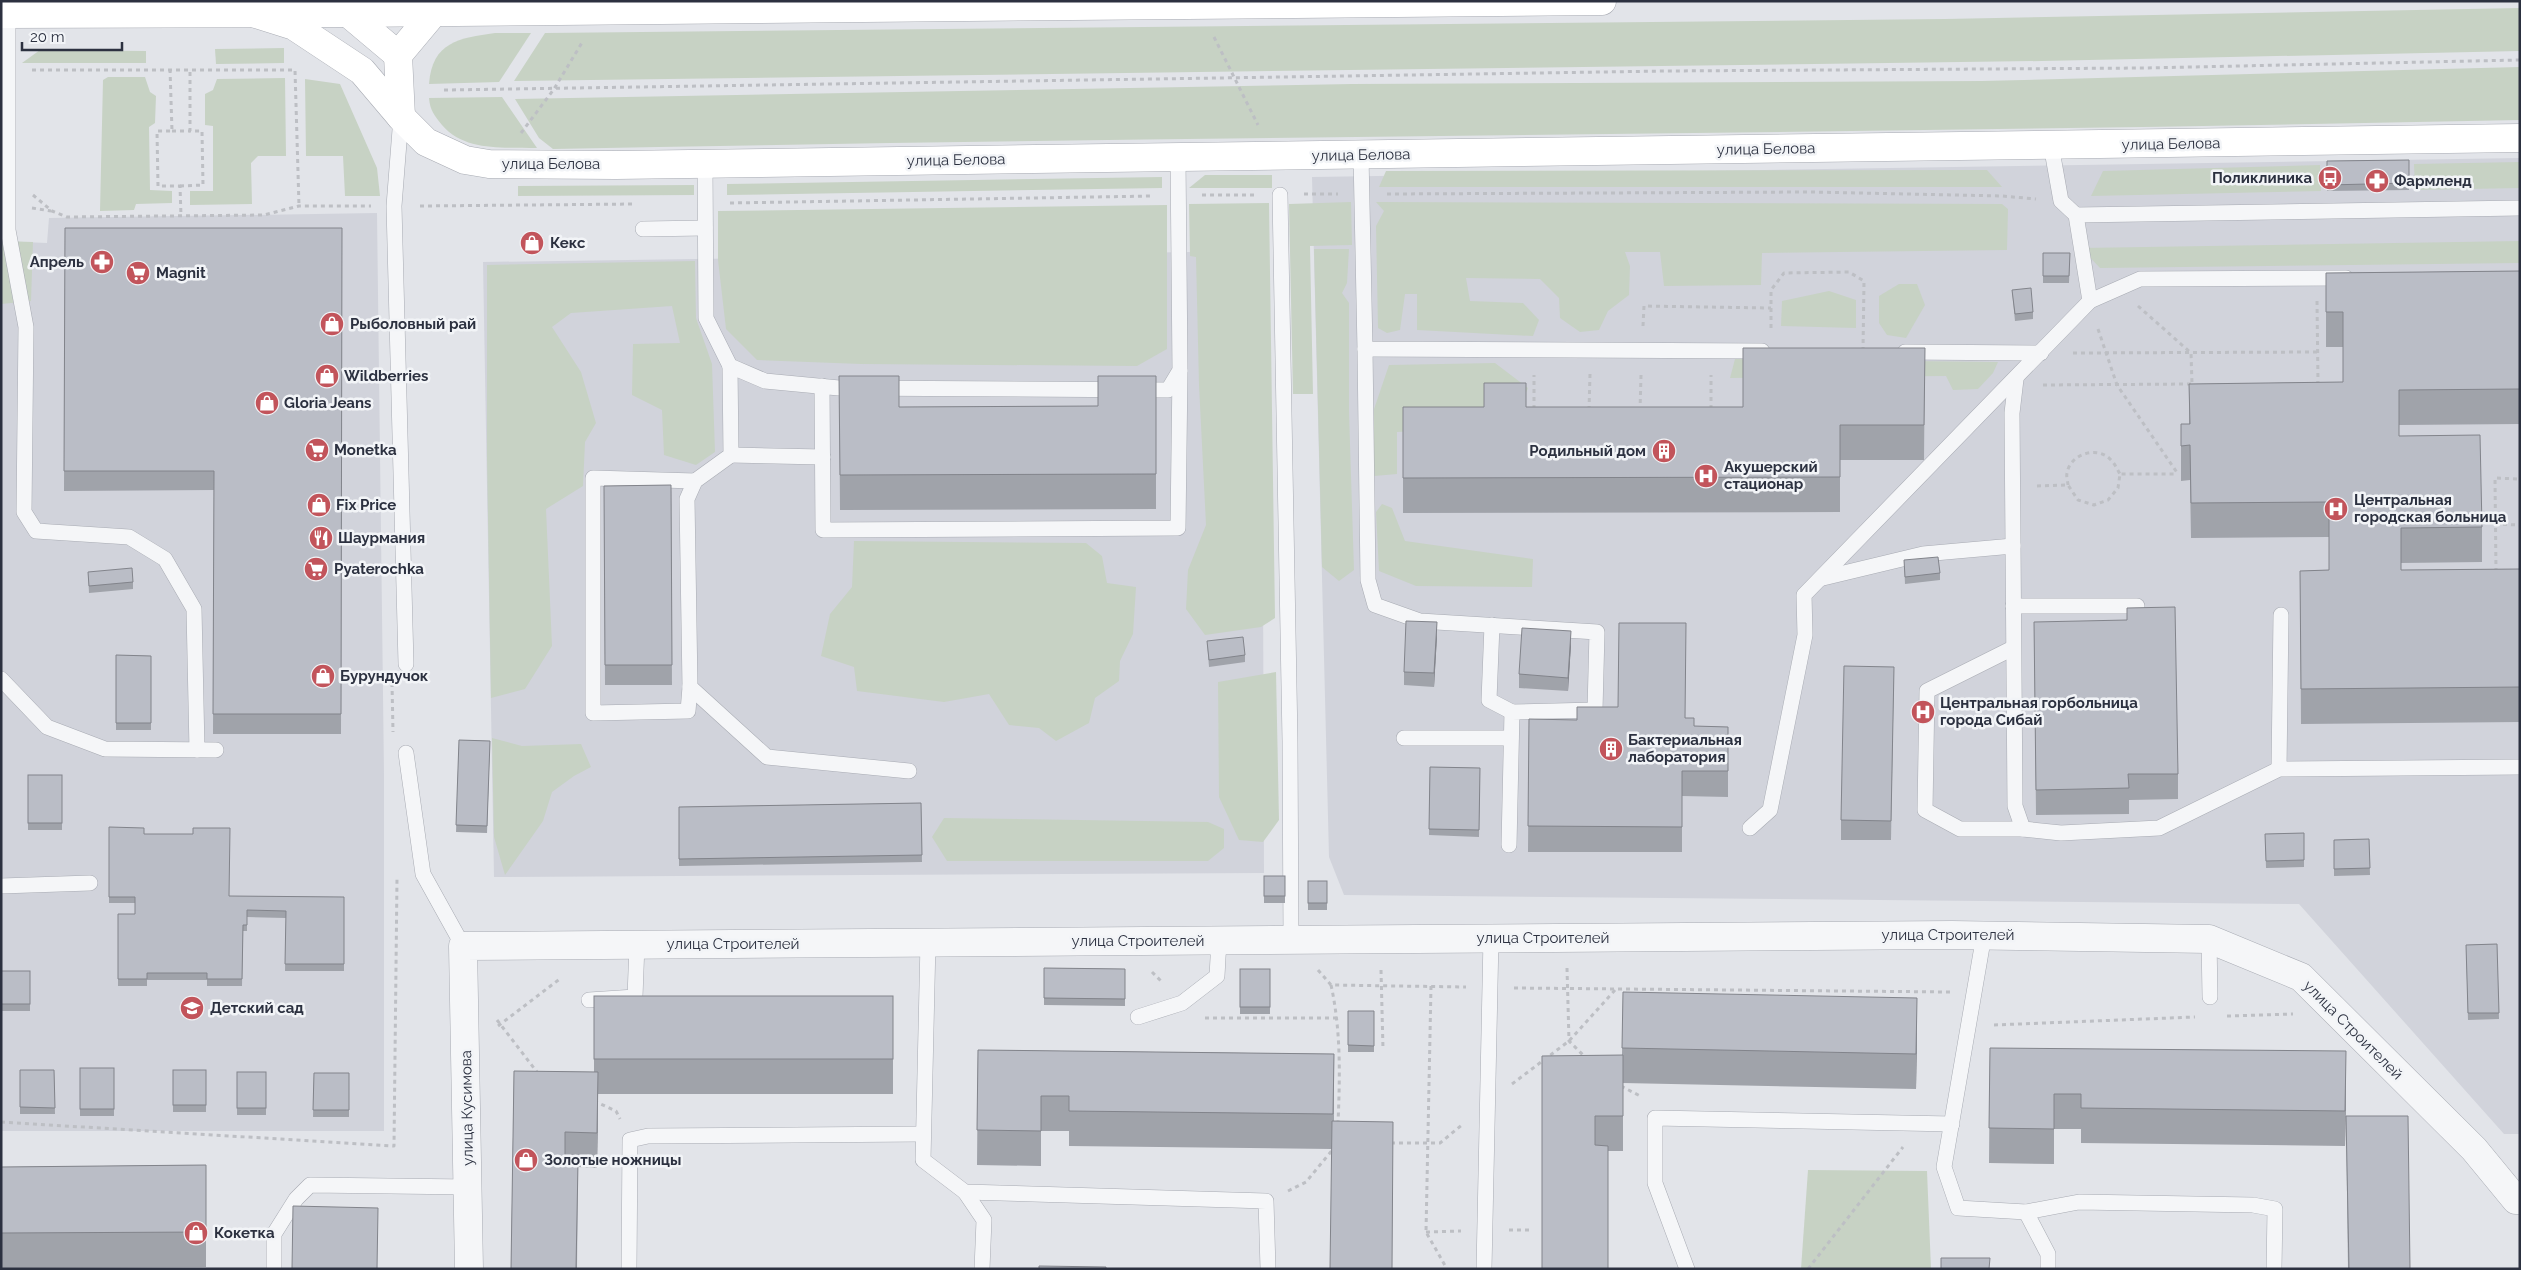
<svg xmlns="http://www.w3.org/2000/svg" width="2521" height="1270" viewBox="0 0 2521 1270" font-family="Raleway,sans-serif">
	<rect width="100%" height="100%" fill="#e2e4e9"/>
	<g fill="#d1d3db">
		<path d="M2520,158V1134H2504L2299,904L1344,895L1329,857L1312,177Z"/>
		<path d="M377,213L384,774V1131H1V241L47,243L49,218Z"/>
		<path d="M1262,251L1264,873L494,877L483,262Z"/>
	</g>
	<g fill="#c7d2c4">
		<path d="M2520,8V51L2042,61L514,81L545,33L1945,19Z"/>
		<path d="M495,33H531L499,82L429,84C432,42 459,38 495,33Z"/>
		<path d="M284,48V63L216,64L215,49Z"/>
		<path d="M40,50L146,51V63H22Z"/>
		<path d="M2520,67V120C1864,134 1208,136 553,149L539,138L515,99L1352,84L1982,81Z"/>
		<path d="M108,77H145L150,92L156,96L155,123L149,127L150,190L172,191V203L136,204L134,210L100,211L103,80Z"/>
		<path d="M285,78L286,156H258L251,163L252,204L190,205V191H213V126L205,125V94L213,90L217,79Z"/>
		<path d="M305,79L340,84L377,168L380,196H345L343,156H306Z"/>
		<path d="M502,97L537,148C504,147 465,152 442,125C434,115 430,110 429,98Z"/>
		<path d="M2520,162V188L2415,190L2414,164Z"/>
		<path d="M2320,165L2321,191L2091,196L2103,171Z"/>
		<path d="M1987,170L2002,187H1379L1386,171Z"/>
		<path d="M1205,175H1272V188H1189Z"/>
		<path d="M1162,177V188L727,195V184Z"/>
		<path d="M694,185V195L518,196V186Z"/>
		<path d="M1351,202L1352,245L1310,246L1313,394H1293L1289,204Z"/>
		<path d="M1376,202L2002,204L2008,209L2007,250L1762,253L1761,285L1664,286L1660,252H1625L1630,266L1629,295L1608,311L1599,330L1580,332L1560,318L1559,298L1540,279L1466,278L1470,301L1523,303L1539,320L1533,336L1417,330V294H1405L1400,330L1387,333L1378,328L1376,226L1384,211Z"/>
		<path d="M1269,203L1275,618L1261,627L1205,635L1186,609L1188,570L1206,525L1199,385L1196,257L1190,256L1189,204Z"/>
		<path d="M1167,205V349L1137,366L861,364L757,360L726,329L718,260V211Z"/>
		<path d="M1,241L33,242L31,301L1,304Z"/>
		<path d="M2520,241V263L2100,268L2081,248Z"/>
		<path d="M1314,249H1349L1347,283L1342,293L1349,303V412L1354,570L1339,581L1322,567Z"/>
		<path d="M695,261L696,318L712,364L715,452L696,465L664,455L662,410L632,395L633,344L680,343L672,306L571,313L552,327L581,372L596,423L585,442L583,486L546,509L552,646L525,689L491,698L487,458V265Z"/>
		<path d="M1899,284H1917L1925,305L1906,338L1887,335L1879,323V296Z"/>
		<path d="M1829,291L1856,300V328L1781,326L1782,301Z"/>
		<path d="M1735,359L1998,362L1993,373L1978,389L1953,390L1946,376L1730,378Z"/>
		<path d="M1495,363L1528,388L1521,404L1469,428L1397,432V474L1374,476L1372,415L1389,365Z"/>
		<path d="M1382,504L1392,508L1405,541L1533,559L1532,587L1416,586L1379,571L1376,512Z"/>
		<path d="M854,541L1086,543L1102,556L1107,583L1136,587L1133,634L1120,661L1119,681L1095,698L1089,723L1056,741L1039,728L1009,725L989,694L944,702L857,691L854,667L821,656L830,614L852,587Z"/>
		<path d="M1276,672L1279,820L1263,842L1239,840L1219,797L1218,682Z"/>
		<path d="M492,738L522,746L581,744L591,767L574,776L552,792L543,821L505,875L494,837Z"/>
		<path d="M944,818L1208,822L1224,829V848L1208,861H947L932,837Z"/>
		<path d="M1808,1170L1927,1171L1931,1269H1801Z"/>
	</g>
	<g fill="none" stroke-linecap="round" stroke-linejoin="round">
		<g stroke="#a8abb3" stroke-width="16">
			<g id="service">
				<path d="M8,14V230L26,327L24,512L36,531L129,537L165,559L194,609L197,750"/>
				<path d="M401,117L394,206L406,664"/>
				<path d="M1361,155L1365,349L1762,351"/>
				<path d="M705,164L706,318L730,366L765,381L839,388L1168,390L1180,370L1178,157"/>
				<path d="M1280,195L1290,741L1291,940"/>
				<path d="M2076,215L2520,208"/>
				<path d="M643,229L705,228"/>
				<path d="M2090,301L2140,279L2346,278"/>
				<path d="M1365,349L1368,580L1375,605L1420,621L1597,632L1595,710L1512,712L1509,845"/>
				<path d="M1905,352L2041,353"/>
				<path d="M730,366L731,455L695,481L687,499L690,687L767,757L909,771"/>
				<path d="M2016,379L2012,413L2015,806L2023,829L2061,833L2159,828L2279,769L2520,767"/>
				<path d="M822,386L823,530L1178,528L1180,371"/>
				<path d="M731,455L823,457"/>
				<path d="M1823,578L1923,554L2013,546"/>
				<path d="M2013,606H2137"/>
				<path d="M1492,625L1489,700L1512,712"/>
				<path d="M2013,648L1927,691L1925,810L1960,829H2023"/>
				<path d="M1,679L47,727L105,749L216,750"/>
				<path d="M690,687L688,711L593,713V478L695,481"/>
				<path d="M1404,738H1511"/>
				<path d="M406,753L423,874L463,946"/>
				<path d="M2279,769L2281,615"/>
				<path d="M1750,828L1770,810L1805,635L1804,595L2090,301L2076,215L2061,201L2051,145"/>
				<path d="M1,886L90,883"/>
				<path d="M1984,935L1944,1167L1958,1208L2026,1212L2079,1202L2253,1205L2275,1209L2274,1269"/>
				<path d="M2209,939L2210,997"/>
				<path d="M928,942L923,1160L965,1192L1266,1201L1268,1269"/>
				<path d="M589,1000L635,997L637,944"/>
				<path d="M1138,1017L1182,1003L1217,976L1219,940"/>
				<path d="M965,1192L984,1220L982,1269"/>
				<path d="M2026,1212L2048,1254V1269"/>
				<path d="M274,1269V1234L296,1199L310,1185L469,1187"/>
				<path d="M629,1269L630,1140L648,1136L923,1134"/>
				<path d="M1484,1269L1491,938"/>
				<path d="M1687,1269L1655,1183V1118L1952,1124"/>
			</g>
		</g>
		<g stroke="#a8abb3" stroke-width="29">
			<path id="minor" d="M469,1269L463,946L1952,935L2209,939L2301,977L2474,1149L2516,1200H2520"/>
		</g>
		<g stroke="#a8abb3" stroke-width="29">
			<g id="secondary">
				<path d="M253,13L294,26L362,71L401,117L426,142L465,160L489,164L616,165L2520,138"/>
				<path d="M348,13L398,55"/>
				<path d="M1,14L348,13L1602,1"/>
				<path d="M401,117L398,55L434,12"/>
			</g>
		</g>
		<g stroke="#bdbfc4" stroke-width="3" stroke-dasharray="4 4" stroke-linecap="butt">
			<path d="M1214,37L1258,125"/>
			<path d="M170,69L172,131H157L158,186H180L181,216"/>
			<path d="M32,70H295L299,206"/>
			<path d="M444,90L1667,71L2144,68L2520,60"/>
			<path d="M172,131H190"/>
			<path d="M521,133L554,89L583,41"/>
			<path d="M180,186L203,185L202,131H190V69"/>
			<path d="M1304,194H1338"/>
			<path d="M1387,194L1809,192L2002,196L2036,199"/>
			<path d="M33,195L52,211L67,217L264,215L299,206H371"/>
			<path d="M1202,195H1256"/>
			<path d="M730,203L1153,196"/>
			<path d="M420,206L636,204"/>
			<path d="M32,208L51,211"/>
			<path d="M2138,306L2191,353L2192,384"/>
			<path d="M1643,326L1644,306L1771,308"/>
			<path d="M1771,328V290L1784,273L1849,272L1864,281L1863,351"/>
			<path d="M2098,329L2117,385L2178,474"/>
			<path d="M2073,353L2318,352"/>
			<path d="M2316,383H2318L2317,301"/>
			<path d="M2043,385L2192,384"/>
			<path d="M1534,409V375"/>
			<path d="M1711,409V375"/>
			<path d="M1589,410L1590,374"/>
			<path d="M1640,411L1641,375"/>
			<path d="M2068,485C2068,482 2066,477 2067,473C2070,454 2098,445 2111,460C2115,464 2117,469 2120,474"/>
			<path d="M2037,486L2068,485L2078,500L2094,505L2108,500L2118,488L2120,474H2177"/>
			<path d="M2495,524L2520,525"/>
			<path d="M2496,572L2495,478L2520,479"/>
			<path d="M392,683L393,732"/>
			<path d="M1567,968L1569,1041L1585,1057"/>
			<path d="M1318,970L1331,985L1466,987"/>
			<path d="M1381,970L1383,1049"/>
			<path d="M1152,972L1163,983"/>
			<path d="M1331,985C1341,1030 1340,1077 1338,1123"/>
			<path d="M1431,986L1426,1232L1447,1269"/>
			<path d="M1514,988L1951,992"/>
			<path d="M2227,1016L2293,1014"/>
			<path d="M1205,1018H1337"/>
			<path d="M497,1020L537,1072"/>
			<path d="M1994,1025L2195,1017"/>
			<path d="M498,1026L561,978"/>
			<path d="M1512,1084L1569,1041L1616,989"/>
			<path d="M1621,1086L1642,1097"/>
			<path d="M594,1101L616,1111L620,1119"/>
			<path d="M1,1122L394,1146L397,878"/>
			<path d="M1391,1143H1440L1463,1124"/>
			<path d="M1288,1191L1306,1182L1334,1148"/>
			<path d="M1509,1230H1530"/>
			<path d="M1426,1232L1461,1231"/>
			<path d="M1808,1269L1903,1147"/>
		</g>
		<use href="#service" stroke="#f5f6f8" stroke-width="15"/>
		<use href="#minor" stroke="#f5f6f8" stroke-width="28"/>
		<use href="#secondary" stroke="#fff" stroke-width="28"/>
	</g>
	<g fill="#a0a3aa">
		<path d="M2409,160V190L2327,191V161Z"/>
		<path d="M65,228H342L341,734H213L214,490L64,491Z"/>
		<path d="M2043,253H2070L2069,283H2043Z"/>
		<path d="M2520,271V424L2399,425V436L2482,527V562L2401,563V570L2520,569V722L2301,724L2300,571L2329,570V537L2191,538L2190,480L2181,481V424H2189V384L2343,382V347H2326V273Z"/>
		<path d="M2012,290L2033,312V319L2015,321Z"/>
		<path d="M1925,348L1924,460H1840V512L1403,513V407H1743Z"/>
		<path d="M839,376L899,407L1098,406L1156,376V509L840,510Z"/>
		<path d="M671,485L672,685H605L604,486Z"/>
		<path d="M1904,560L1940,573V580L1905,584Z"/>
		<path d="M88,572L133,582V589L89,593Z"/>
		<path d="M2034,622L2178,774V799L2129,800V814L2036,815Z"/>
		<path d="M1437,636L1434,687L1404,685V672Z"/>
		<path d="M1207,641L1245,655V662L1209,667Z"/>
		<path d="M1571,645L1568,691L1519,688V674Z"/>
		<path d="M116,655L151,656V730H116Z"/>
		<path d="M1894,667L1891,840H1841V820Z"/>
		<path d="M1686,718L1694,726L1728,727V797L1682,796V852H1528L1529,719L1577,720Z"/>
		<path d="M459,740L490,741L487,833L456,832Z"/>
		<path d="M1430,767L1480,768L1479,837L1429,835Z"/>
		<rect x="28" y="775" width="34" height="55"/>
		<path d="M921,803L922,862L679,866V807Z"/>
		<path d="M109,827L144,834L229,896L344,897V971H285L286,918L247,917V931H243L242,986H207V980H147V986H118V914H135V903H109Z"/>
		<path d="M2304,833V867L2266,868L2265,834Z"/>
		<path d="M2369,839L2370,875L2334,876V840Z"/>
		<rect x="1264" y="876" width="21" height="27"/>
		<rect x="1308" y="881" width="19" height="29"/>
		<path d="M2497,944L2499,1019L2468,1020L2466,945Z"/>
		<path d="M1044,968L1125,969V1006L1044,1005Z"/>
		<rect x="1240" y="969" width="30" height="45"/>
		<rect x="1" y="971" width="29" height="40"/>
		<path d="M1623,992L1917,1033L1916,1089L1623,1083V1151H1608V1269L1542,1056L1622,1055Z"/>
		<path d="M594,996H893V1094H598L597,1168L578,1167L577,1269H511L514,1071L594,1072Z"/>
		<rect x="1348" y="1011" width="26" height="41"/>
		<path d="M1990,1048L2346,1086L2345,1146L2081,1143V1129H2054V1164L1989,1163Z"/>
		<path d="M978,1050L1334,1054V1121L1393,1157L1332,1149L1069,1146V1131H1041V1166L977,1165Z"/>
		<rect x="80" y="1068" width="34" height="48"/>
		<path d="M20,1070H54L55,1114H20Z"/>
		<rect x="173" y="1070" width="33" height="42"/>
		<rect x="237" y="1072" width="29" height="43"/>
		<path d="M314,1073H349V1117H313Z"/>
		<path d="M2346,1116L2410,1269H2348Z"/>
		<path d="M206,1165V1267L1,1268V1167Z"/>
	</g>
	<g fill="#82848b">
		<path d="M1437,622V636L1434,687V673Z"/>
		<path d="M1571,631V645L1568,691V678Z"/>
		<path d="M1917,998V1033L1916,1089V1054Z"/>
		<path d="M2346,1051V1086L2345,1146V1111Z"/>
		<path d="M598,1072V1107L597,1168V1133Z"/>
	</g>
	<g fill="#babdc6" stroke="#82848b">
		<path d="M2409,160V183L2327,185V161Z"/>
		<path d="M65,228H342L341,714H213L214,471H64Z"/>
		<path d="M2043,253H2070L2069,276H2043Z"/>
		<path d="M2520,271V389L2399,390V436L2480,435L2482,527L2401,528V570L2520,569V687L2301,689L2300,571L2329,570V502L2191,503L2190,445L2181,446V424H2190L2189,384L2343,382V312H2326V273Z"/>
		<path d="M2031,288L2033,312L2015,314L2012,290Z"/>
		<path d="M1743,348H1925L1924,425H1840V477L1403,478V407H1484V383H1526V407H1743Z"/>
		<path d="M839,376H899V407L1098,406V376H1156V474L840,475Z"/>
		<path d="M671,485L672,665H605L604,486Z"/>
		<path d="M1938,557L1940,573L1905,577L1904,560Z"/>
		<path d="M132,568L133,582L89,586L88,572Z"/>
		<path d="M2175,607L2178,774H2128L2129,788L2036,790L2034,622L2127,620V608Z"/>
		<path d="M1406,621L1437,622L1434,673L1404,672Z"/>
		<path d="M1619,623H1686L1685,718H1694V726L1728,727V771H1682V827L1528,826L1529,719L1577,720V707H1618Z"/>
		<path d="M1522,628L1571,631L1568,678L1519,674Z"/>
		<path d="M1243,637L1245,655L1209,660L1207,641Z"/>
		<path d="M116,655L151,656V723H116Z"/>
		<path d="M1844,666L1894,667L1891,821L1841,820Z"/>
		<path d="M459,740L490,741L487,826L456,825Z"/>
		<path d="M1430,767L1480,768L1479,830L1429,829Z"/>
		<rect x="28" y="775" width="34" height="48"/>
		<path d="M921,803L922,855L679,859V807Z"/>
		<path d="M109,827L144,828V834H193V828H230L229,896L344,897V964H285L286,911L247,910V925H243L242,979H207V973H147V979H118V914H135V897H109Z"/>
		<path d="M2304,833V860L2266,861L2265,834Z"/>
		<path d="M2369,839L2370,868L2334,869V840Z"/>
		<rect x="1264" y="876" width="21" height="20"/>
		<rect x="1308" y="881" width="19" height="22"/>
		<path d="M2497,944L2499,1013H2468L2466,945Z"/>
		<path d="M1044,968L1125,969V999L1044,998Z"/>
		<rect x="1240" y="969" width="30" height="38"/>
		<rect x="1" y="971" width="29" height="33"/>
		<path d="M1623,992L1917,998L1916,1054L1622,1048Z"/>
		<rect x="594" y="996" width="299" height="63"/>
		<path d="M1348,1011H1374V1046L1348,1045Z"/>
		<path d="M1990,1048L2346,1051L2345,1111L2081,1108V1094H2054V1129L1989,1128Z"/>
		<path d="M978,1050L1334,1054L1333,1114L1069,1111V1096H1041V1131L977,1130Z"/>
		<path d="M1623,1055V1116H1595V1145L1608,1146V1269H1542V1056Z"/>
		<rect x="80" y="1068" width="34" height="41"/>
		<path d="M20,1070H54L55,1108L20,1107Z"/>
		<rect x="173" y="1070" width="33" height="35"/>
		<path d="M514,1071L598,1072L597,1133L565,1132V1162H578L576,1269H511Z"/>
		<rect x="237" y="1072" width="29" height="36"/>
		<path d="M314,1073H349V1110H313Z"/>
		<path d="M2346,1116H2408L2410,1269H2349Z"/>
		<path d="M1332,1121L1393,1122L1392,1269H1330Z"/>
		<path d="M206,1165V1232L1,1233V1167Z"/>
		<path d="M293,1206L378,1208L377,1269H292Z"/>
		<path d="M1941,1258H1990L1989,1269H1941Z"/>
		<path d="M1039,1266L1106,1267V1269H1039Z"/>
	</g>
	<defs>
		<g id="bus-disc" transform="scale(1.25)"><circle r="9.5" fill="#c2545b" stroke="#f2f4f7"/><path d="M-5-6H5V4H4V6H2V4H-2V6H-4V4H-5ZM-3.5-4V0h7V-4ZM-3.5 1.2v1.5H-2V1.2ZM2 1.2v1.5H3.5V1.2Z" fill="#fff"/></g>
		<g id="pharmacy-disc" transform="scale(1.25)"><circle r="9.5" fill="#c2545b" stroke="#f2f4f7"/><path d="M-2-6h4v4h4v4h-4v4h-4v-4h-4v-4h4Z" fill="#fff"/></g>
		<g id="shop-disc" transform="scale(1.25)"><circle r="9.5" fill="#c2545b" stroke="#f2f4f7"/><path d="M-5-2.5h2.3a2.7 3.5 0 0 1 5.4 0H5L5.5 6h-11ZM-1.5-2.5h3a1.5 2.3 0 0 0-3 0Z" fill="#fff"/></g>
		<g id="supermarket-disc" transform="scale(1.25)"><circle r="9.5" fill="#c2545b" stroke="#f2f4f7"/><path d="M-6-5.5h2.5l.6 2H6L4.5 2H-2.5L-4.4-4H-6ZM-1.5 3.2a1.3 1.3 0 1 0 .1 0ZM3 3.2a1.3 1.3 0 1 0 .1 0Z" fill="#fff"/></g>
		<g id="building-disc" transform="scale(1.25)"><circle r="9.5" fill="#c2545b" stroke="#f2f4f7"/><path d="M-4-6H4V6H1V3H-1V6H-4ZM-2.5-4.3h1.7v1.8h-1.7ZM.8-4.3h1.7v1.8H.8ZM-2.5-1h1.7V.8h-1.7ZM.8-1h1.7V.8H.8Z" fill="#fff"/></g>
		<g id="hospital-disc" transform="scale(1.25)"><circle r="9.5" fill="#c2545b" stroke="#f2f4f7"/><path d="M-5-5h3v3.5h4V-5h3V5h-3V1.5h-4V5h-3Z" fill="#fff"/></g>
		<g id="restaurant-disc" transform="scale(1.25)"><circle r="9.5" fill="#c2545b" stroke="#f2f4f7"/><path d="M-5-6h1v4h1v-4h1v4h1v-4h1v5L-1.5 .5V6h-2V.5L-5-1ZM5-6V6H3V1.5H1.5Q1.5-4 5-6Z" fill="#fff"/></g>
		<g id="school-disc" transform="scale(1.25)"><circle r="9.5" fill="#c2545b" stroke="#f2f4f7"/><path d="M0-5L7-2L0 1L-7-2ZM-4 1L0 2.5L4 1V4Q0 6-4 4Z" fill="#fff"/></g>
	</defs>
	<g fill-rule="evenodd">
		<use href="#bus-disc" x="2330" y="178"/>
		<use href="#pharmacy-disc" x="2377" y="181"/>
		<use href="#shop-disc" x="532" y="243"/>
		<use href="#pharmacy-disc" x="102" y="262"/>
		<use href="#supermarket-disc" x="138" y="273"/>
		<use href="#shop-disc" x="332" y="324"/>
		<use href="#shop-disc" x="327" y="376"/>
		<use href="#shop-disc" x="267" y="403"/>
		<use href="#supermarket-disc" x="317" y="450"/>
		<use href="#building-disc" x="1664" y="451"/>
		<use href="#hospital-disc" x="1706" y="476"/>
		<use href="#shop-disc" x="319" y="505"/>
		<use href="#hospital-disc" x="2336" y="509"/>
		<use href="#restaurant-disc" x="321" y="538"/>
		<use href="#supermarket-disc" x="316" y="569"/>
		<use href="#shop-disc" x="323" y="676"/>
		<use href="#hospital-disc" x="1923" y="712"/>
		<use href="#building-disc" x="1611" y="749"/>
		<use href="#school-disc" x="192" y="1008"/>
		<use href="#shop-disc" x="526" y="1160"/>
		<use href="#shop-disc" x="196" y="1233"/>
	</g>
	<g text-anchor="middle" stroke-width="5" stroke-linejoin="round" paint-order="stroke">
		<g font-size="15" fill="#2c3140" stroke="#f2f4f7">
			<text transform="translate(2171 144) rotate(-1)" y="5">улица Белова</text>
			<text transform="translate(1766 149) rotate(-1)" y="5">улица Белова</text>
			<text transform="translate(1361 155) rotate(-1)" y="5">улица Белова</text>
			<text transform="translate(956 160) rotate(-1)" y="5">улица Белова</text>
			<text x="551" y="169">улица Белова</text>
			<text x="1948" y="940">улица Строителей</text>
			<text x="1543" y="943">улица Строителей</text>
			<text x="1138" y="946">улица Строителей</text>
			<text x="733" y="949">улица Строителей</text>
			<text transform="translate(2353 1030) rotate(45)" y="5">улица Строителей</text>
			<text transform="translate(467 1108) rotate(-91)" y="5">улица Кусимова</text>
		</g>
		<g font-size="15" font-weight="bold" fill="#2c3140" stroke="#f2f4f7" text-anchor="start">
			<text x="2312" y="183" text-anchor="end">Поликлиника</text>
			<text x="2394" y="186">Фармленд</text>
			<text x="550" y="248">Кекс</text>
			<text x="84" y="267" text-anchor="end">Апрель</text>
			<text x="156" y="278">Magnit</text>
			<text x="350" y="329">Рыболовный рай</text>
			<text x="344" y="381">Wildberries</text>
			<text x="284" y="408">Gloria Jeans</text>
			<text x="334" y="455">Monetka</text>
			<text x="1646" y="456" text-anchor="end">Родильный дом</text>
			<text x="1724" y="472">Акушерский<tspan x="1724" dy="17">стационар</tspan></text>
			<text x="2354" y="505">Центральная<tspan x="2354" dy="17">городская больница</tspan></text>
			<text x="336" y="510">Fix Price</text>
			<text x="338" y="543">Шаурмания</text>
			<text x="334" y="574">Pyaterochka</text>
			<text x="340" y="681">Бурундучок</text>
			<text x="1940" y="708">Центральная горбольница<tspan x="1940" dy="17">города Сибай</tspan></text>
			<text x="1628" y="745">Бактериальная<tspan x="1628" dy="17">лаборатория</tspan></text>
			<text x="210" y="1013">Детский сад</text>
			<text x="544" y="1165">Золотые ножницы</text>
			<text x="214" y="1238">Кокетка</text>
		</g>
	</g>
	<rect width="2521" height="1270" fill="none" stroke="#2c3140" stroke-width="5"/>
	<path d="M22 42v8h100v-8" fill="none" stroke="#2c3140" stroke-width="2.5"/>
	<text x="30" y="42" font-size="15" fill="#2c3140" stroke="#f2f4f7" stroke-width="4" paint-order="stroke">20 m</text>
</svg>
